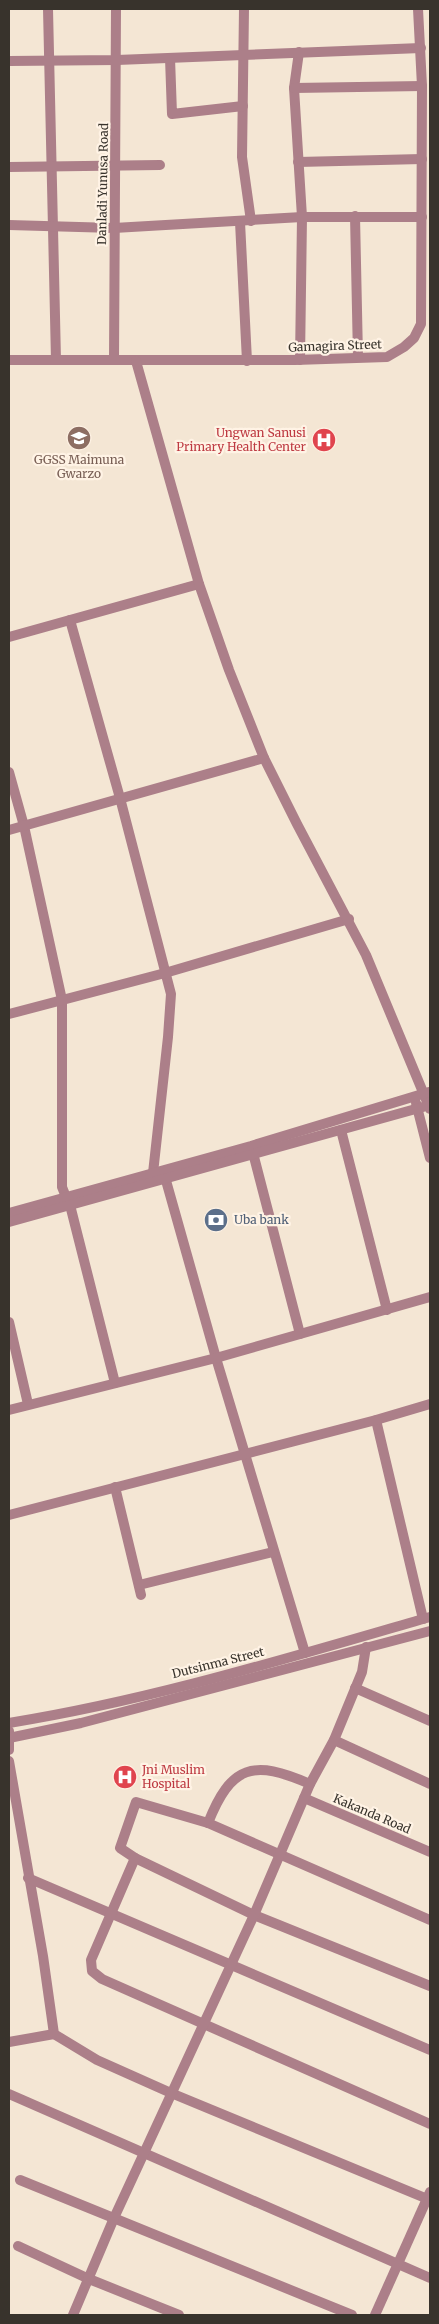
<svg xmlns="http://www.w3.org/2000/svg" width="439" height="2324" viewBox="0 0 439 2324" font-family="Merriweather,serif">
	<rect width="100%" height="100%" fill="#f4e6d4"/>
	<g fill="none" stroke-linecap="round" stroke-linejoin="round">
		<g stroke="#ac7f89" stroke-width="10">
			<path d="M48,9L56,360"/>
			<path d="M244,9L242,157L251,221"/>
			<path d="M299,52L294,88L302,217L300,360"/>
			<path d="M170,58L172,114L243,106"/>
			<path d="M9,61L117,60L421,48"/>
			<path d="M294,88L422,86"/>
			<path d="M298,162L422,159"/>
			<path d="M9,167L160,165"/>
			<path d="M355,216L358,357"/>
			<path d="M240,222L247,361"/>
			<path d="M9,225L114,228L302,217H422"/>
			<path d="M114,360L116,9"/>
			<path d="M70,620L120,798L171,994L168,1037L153,1173"/>
			<path d="M9,637L199,584"/>
			<path d="M9,772L24,826L62,1000V1187L66,1197"/>
			<path d="M9,830L264,758"/>
			<path d="M9,1014L165,973L349,919"/>
			<path d="M341,1130L387,1310"/>
			<path d="M253,1153L300,1334"/>
			<path d="M165,1177L216,1358L305,1653"/>
			<path d="M70,1205L115,1383"/>
			<path d="M9,1322L28,1404"/>
			<path d="M9,1410L216,1358L430,1297"/>
			<path d="M376,1420L423,1619"/>
			<path d="M115,1487L141,1595"/>
			<path d="M9,1515L376,1420L430,1404"/>
			<path d="M139,1585L273,1552"/>
			<path d="M355,1688L430,1721"/>
			<path d="M9,1731V1750"/>
			<path d="M334,1740L430,1784"/>
			<path d="M9,1761L43,1956L54,2034L97,2060L171,2093L430,2200"/>
			<path d="M304,1798L430,1852"/>
			<path d="M208,1823C231,1765 253,1759 310,1784"/>
			<path d="M135,1858L254,1915L430,1986"/>
			<path d="M28,1878L430,2050"/>
			<path d="M430,1920L208,1823L136,1802L120,1848L135,1858L91,1960L92,1971L102,1979L430,2124"/>
			<path d="M9,2094L430,2278"/>
			<path d="M20,2180L352,2315"/>
			<path d="M18,2246L89,2279L179,2315"/>
			<path d="M73,2315L114,2218L254,1915L310,1784L334,1740L362,1672L366,1647"/>
			<path d="M375,2315L430,2192"/>
		</g>
		<g stroke="#ac7f89" stroke-width="10">
			<path d="M9,360H295L387,357L404,347L414,338L421,324L422,86L418,9"/>
			<path d="M136,361L199,584L229,670L264,758L297,824L366,955L430,1109"/>
			<path d="M416,1103L430,1158"/>
			<path d="M9,1213L251,1146L429,1092"/>
			<path d="M9,1222L430,1105"/>
			<path d="M9,1723C152,1700 291,1657 430,1617"/>
			<path d="M9,1738L81,1723L430,1631"/>
			<path d="M9,2042L54,2034"/>
		</g>
	</g>
	<defs>
		<g id="school-disc" transform="scale(1.25)"><circle r="9.5" fill="#8d6e63" stroke="#fff3e5"/><path d="M0-5L7-2L0 1L-7-2ZM-4 1L0 2.5L4 1V4Q0 6-4 4Z" fill="#fff"/></g>
		<g id="hospital-disc" transform="scale(1.25)"><circle r="9.5" fill="#e0444e" stroke="#fff3e5"/><path d="M-5-5h3v3.5h4V-5h3V5h-3V1.5h-4V5h-3Z" fill="#fff"/></g>
		<g id="bank-disc" transform="scale(1.25)"><circle r="9.5" fill="#5c6f8a" stroke="#fff3e5"/><path d="M-6-4H6V4H-6ZM0-2.3a2.3 2.3 0 1 0 0 4.6a2.3 2.3 0 1 0 0-4.6Z" fill="#fff"/></g>
	</defs>
	<g fill-rule="evenodd">
		<use href="#school-disc" x="79" y="438"/>
		<use href="#hospital-disc" x="324" y="440"/>
		<use href="#bank-disc" x="216" y="1220"/>
		<use href="#hospital-disc" x="125" y="1777"/>
	</g>
	<g text-anchor="middle" stroke-width="4.5" stroke-linejoin="round" paint-order="stroke">
		<g font-size="12" fill="#38332c" stroke="#fff3e5">
			<text transform="translate(103 184) rotate(-89)" y="4">Danladi Yunusa Road</text>
			<text transform="translate(335 346) rotate(-2)" y="4">Gamagira Street</text>
			<text transform="translate(218 1663) rotate(-14)" y="4">Dutsinma Street</text>
			<text transform="translate(372 1814) rotate(23)" y="4">Kakanda Road</text>
		</g>
		<g font-size="12" fill="#be3a42" stroke="#fff3e5" text-anchor="end">
			<text x="306" y="437">Ungwan Sanusi<tspan x="306" dy="14">Primary Health Center</tspan></text>
			<text x="142" y="1774" text-anchor="start">Jni Muslim<tspan x="142" dy="14">Hospital</tspan></text>
		</g>
		<g font-size="12" fill="#785e54" stroke="#fff3e5">
			<text x="79" y="464">GGSS Maimuna<tspan x="79" dy="14">Gwarzo</tspan></text>
		</g>
		<g font-size="12" fill="#4e5e75" stroke="#fff3e5" text-anchor="start">
			<text x="234" y="1224">Uba bank</text>
		</g>
	</g>
	<rect width="439" height="2324" fill="none" stroke="#38332c" stroke-width="20"/>
</svg>
